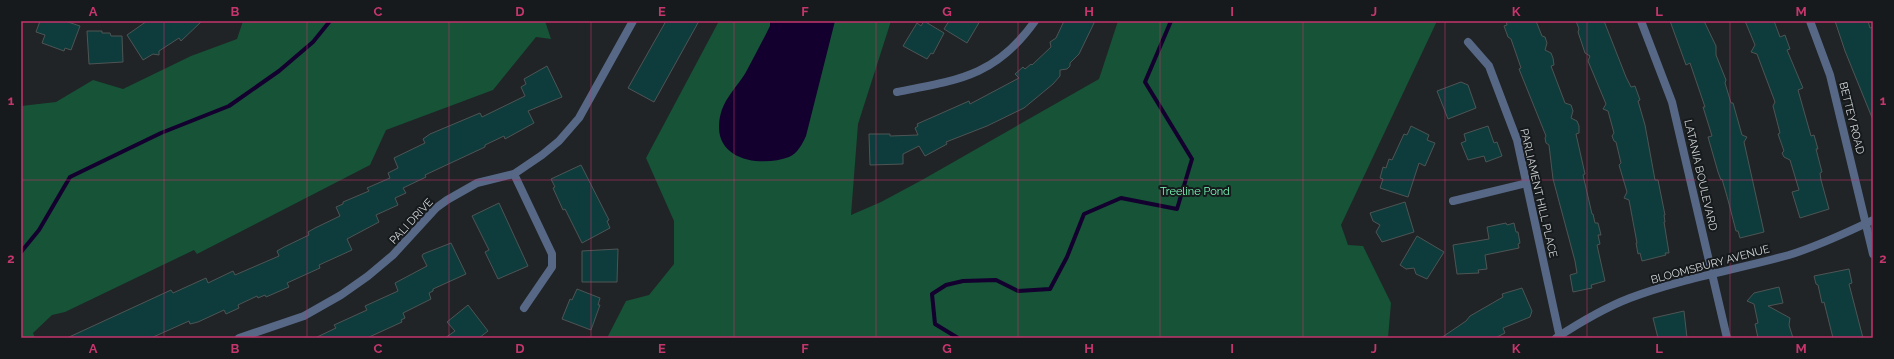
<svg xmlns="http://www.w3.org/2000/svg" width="1894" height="359" viewBox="0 0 1894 359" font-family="Raleway,sans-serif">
	<rect width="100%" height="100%" fill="#202426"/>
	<g fill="#165337">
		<path d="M243,21H545L551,39L536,37L493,90L386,130L370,165L197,254L194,250L65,312L52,315L33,333L35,338H21V106L56,102L93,80L123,89L191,56L237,39Z"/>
		<path d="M719,21H891L858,124L851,215L881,202L922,180L1099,79L1118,21H1437L1341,225L1348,245L1363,246L1391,303L1388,338H607L626,301L649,295L674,264V221L646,158Z"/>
	</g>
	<path fill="#13002e" d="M770,21H835L806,136C803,143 797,154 789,157C763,167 718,161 719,126C720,101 734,92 746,72C754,57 762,42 770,26Z"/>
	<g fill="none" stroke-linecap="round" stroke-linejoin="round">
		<g stroke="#13002e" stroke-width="4">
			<path d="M21,252L39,230L70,177L161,133L229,106L279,71L313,42L330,21"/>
			<path d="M958,338L935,324L932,294L946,285L963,281L996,280L1018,291L1050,289L1067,257L1084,214L1121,198L1177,209L1192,159L1145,82L1171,21"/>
		</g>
	</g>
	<g fill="#0e3c3c" stroke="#4e5454">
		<path d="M40,21H65L80,26L71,50L65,48L64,51L42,43L45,35L36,32Z"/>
		<path d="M147,21H202L181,41L179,38L159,51V55L153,54L143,60L127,35Z"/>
		<path d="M666,21H699L654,102L628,88Z"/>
		<path d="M924,21L944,33L933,54L931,53L927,59L903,46L917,23L921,26Z"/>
		<path d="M949,21H980L967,43L944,29Z"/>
		<path d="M1064,21H1095L1079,54L1070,63V66L1067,69L1060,70V76L1053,84L1024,108L987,126L946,142L947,144L925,156L919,146L903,154V164L870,165L869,134H890V136L918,135L915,128L918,126L917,124L969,101L970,104L1019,78L1015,74L1023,67L1025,69L1031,64L1032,65L1051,47L1050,42L1056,38Z"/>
		<path d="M1506,21H1536L1542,36L1545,37L1547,43L1545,50L1551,53L1553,58L1554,65L1551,66L1565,103L1571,105L1573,111L1571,118L1577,121L1579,126V133L1576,134L1585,174L1583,175L1592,214H1593L1595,223H1598L1601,235H1598L1600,244L1597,245L1605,281L1591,285L1592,288L1573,292L1570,275L1577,273L1575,261L1553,179L1549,145L1546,143L1545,138L1546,136L1519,69L1521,68L1511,39L1508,37L1504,26L1507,25Z"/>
		<path d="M1576,21H1604L1626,77L1631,87L1635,86L1640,100L1638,101L1645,125L1655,180H1658L1665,215H1664L1665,222H1664L1669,253H1665L1666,255L1642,261L1640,253L1638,254L1636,243H1637L1629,200L1624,198L1627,192L1619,165L1621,163L1616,142L1614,141L1612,136L1614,133L1608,111L1603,109L1606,104L1588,61L1590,56L1585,53L1578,32L1579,29Z"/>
		<path d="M1670,21H1704L1716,46V55L1726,80L1725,83L1731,103H1733L1742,135L1747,137L1744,142L1764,232L1740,238L1738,231H1736L1728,200L1722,179L1721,180L1718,172L1708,137L1712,136L1703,107H1705L1690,63L1686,65Z"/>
		<path d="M1745,21H1774L1780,37L1785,35L1790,49L1787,50L1803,88L1798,90L1811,136L1814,135L1818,149H1816L1822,172L1820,173L1821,180L1829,209L1800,218L1792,192L1799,190L1790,160L1784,157L1782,153L1784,151L1778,134L1780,133L1773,106L1775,102L1757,54L1751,52L1755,45Z"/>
		<path d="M1835,21H1868L1870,28L1873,27V120L1845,51Z"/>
		<path d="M87,31H102V33H110L111,36H122L123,62L89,64Z"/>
		<path d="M547,66L562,97L528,111L534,123L505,139L504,136L485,145V147L425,175L426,177L403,188L406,193L395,198L398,205L376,215L379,222L347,239L352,250L319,265L320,268L287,283L289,287L266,297L265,295L258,298L257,296L238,305L239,308L226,314L224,310L198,322L190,324L189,321L151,338H67L171,290L173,293L206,278L208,283L233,271L235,275L279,256L277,251L284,247L309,235L308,232L315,228L340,216L336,207L343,204V202L369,191L367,188L390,178L388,173L398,168L394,158L425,143L423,139L430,134L480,113L482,117L525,96L521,87L526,84L524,79Z"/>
		<path d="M1461,82L1468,85L1476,108L1448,119L1437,91Z"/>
		<path d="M1411,126L1429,135L1427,140L1435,143L1425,166L1419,163L1408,197L1380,188L1383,179L1380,178L1383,167L1386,168L1389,159L1392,160L1404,134L1407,135Z"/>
		<path d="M1488,126L1494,143L1497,142L1502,156L1486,162L1484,156L1468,160L1461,143L1466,141L1464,134Z"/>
		<path d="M581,165L609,220L607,221L610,228L582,243L565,209L563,210L553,188L555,187L551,179Z"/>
		<path d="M1405,202L1414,232L1382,242L1376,232L1380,225L1373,221L1370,213Z"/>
		<path d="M499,203L528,266L498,279L485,252L489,250L472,216Z"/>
		<path d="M1506,223L1507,225L1514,223L1516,232H1518L1520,243L1518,244L1519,248L1485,255L1487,269L1478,270L1479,273L1457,274L1453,245L1489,239L1487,227Z"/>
		<path d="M1417,236L1444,252L1427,279L1416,274L1414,268L1406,269L1400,265Z"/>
		<path d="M451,243L466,274L433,289V291L429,293L431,299L403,313L405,318L401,320L402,322L367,338H315L336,328L334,325L367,310L365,306L398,291L395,283L427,266L422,256L423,254Z"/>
		<path d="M618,249L617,282H582V251Z"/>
		<path d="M1849,269L1852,283L1849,284L1863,338H1833L1824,302L1822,303L1818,285L1816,284L1814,276Z"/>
		<path d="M1779,287L1783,303L1768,306L1790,318L1789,325L1793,338H1758L1755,324L1758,323L1754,304L1747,301L1754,293Z"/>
		<path d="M1522,288L1532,311L1530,317L1503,328L1505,333L1495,338H1441L1466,321L1470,316L1503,297L1502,294Z"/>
		<path d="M577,289L600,298L598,305H600L591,330L562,319L570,299L572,300Z"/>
		<path d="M468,305L488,331L479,338H445L455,331L447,322Z"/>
		<path d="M1684,311L1687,338H1658L1653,318Z"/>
	</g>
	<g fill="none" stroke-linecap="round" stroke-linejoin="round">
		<g stroke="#576887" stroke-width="8">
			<path d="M1641,21L1672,102L1727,338"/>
			<path d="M1810,21L1830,75L1873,254"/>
			<path d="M1468,42L1489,66L1517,140L1560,338"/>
			<path d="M897,92C959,80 996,76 1035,21"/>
			<path d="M514,174L552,254V267L524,308"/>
			<path d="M1453,201L1527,183"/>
			<path d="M239,338L304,316L341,295L368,276L393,255L436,208L447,200L477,183L514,174L542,155L559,141L579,118L633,21"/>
			<path d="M1556,338C1579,323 1604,308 1630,298C1682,278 1736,270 1789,255C1818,246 1846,233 1873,220"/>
		</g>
	</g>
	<path fill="none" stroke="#c5356e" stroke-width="1" stroke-opacity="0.55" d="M164,21V338M307,21V338M449,21V338M591,21V338M734,21V338M876,21V338M1018,21V338M1160,21V338M1303,21V338M1445,21V338M1587,21V338M1730,21V338M21,180H1873"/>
	<g text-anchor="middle" stroke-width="4" stroke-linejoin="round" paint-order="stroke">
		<g font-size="11" fill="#d4d7d8" stroke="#161a1c">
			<text transform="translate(1852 118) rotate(76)" y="4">BETTEY ROAD</text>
			<text transform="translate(1701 175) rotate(77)" y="4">LATANIA BOULEVARD</text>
			<text transform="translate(1539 193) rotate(77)" y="4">PARLIAMENT HILL PLACE</text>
			<text transform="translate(411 221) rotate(-47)" y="4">PALI DRIVE</text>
			<text transform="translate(1710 264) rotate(-15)" y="4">BLOOMSBURY AVENUE</text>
		</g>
		<g font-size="11" fill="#7bffbc" stroke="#161a1c">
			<text x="1195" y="195">Treeline Pond</text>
		</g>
	</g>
	<rect width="1894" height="359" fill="none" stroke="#161a1c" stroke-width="44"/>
	<rect x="22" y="22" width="1850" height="315" fill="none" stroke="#c5356e" stroke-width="1.5"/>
	<g font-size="13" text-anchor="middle" font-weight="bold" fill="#c5356e">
		<text x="93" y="16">A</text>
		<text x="235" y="16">B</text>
		<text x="378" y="16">C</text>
		<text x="520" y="16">D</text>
		<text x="662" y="16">E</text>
		<text x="805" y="16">F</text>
		<text x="947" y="16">G</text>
		<text x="1089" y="16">H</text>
		<text x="1232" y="16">I</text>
		<text x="1374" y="16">J</text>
		<text x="1516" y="16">K</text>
		<text x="1659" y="16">L</text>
		<text x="1801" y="16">M</text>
		<text x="11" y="105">1</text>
		<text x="1883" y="105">1</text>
		<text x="11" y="263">2</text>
		<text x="1883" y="263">2</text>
		<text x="93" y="353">A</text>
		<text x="235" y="353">B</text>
		<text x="378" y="353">C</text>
		<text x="520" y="353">D</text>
		<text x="662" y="353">E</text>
		<text x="805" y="353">F</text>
		<text x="947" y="353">G</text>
		<text x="1089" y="353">H</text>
		<text x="1232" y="353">I</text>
		<text x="1374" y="353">J</text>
		<text x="1516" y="353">K</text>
		<text x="1659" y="353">L</text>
		<text x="1801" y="353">M</text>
	</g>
</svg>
